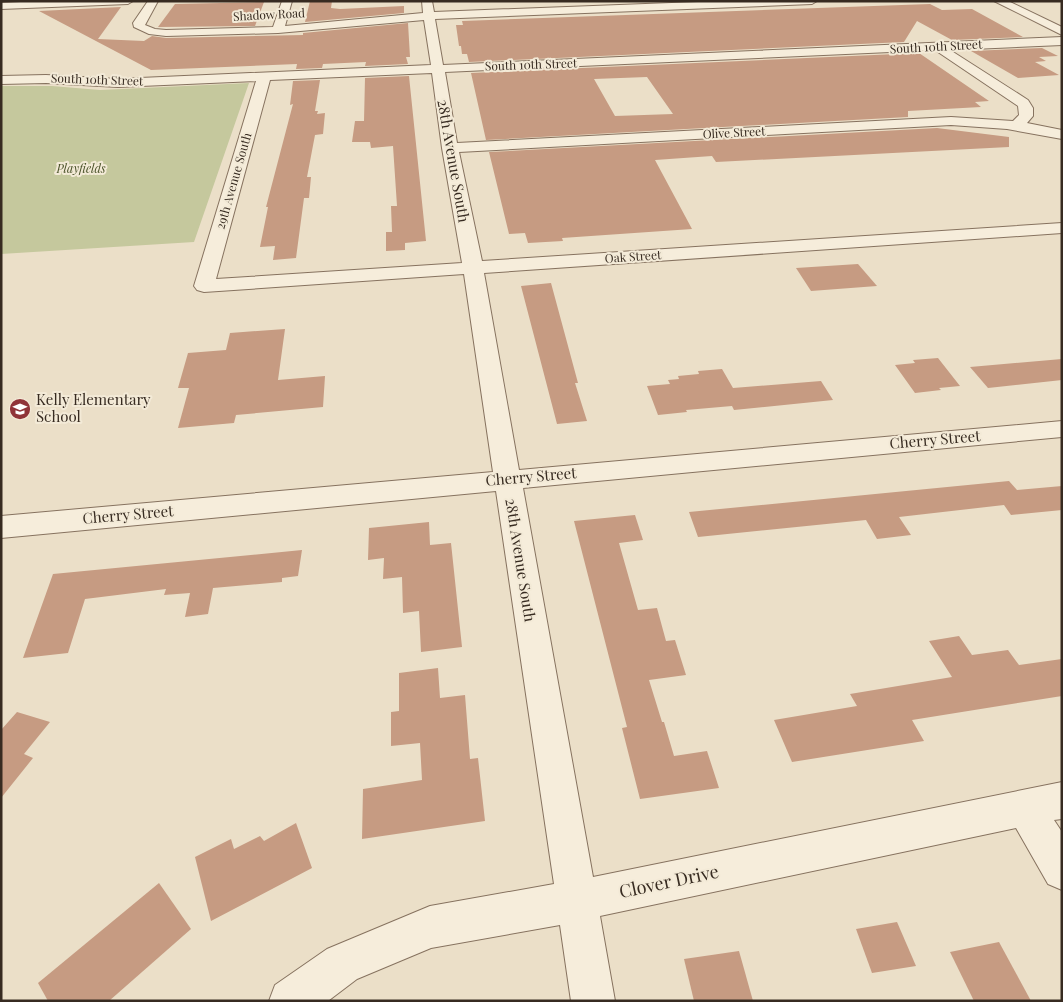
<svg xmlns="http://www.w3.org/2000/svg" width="1063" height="1002" viewBox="0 0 1063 1002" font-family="'Playfair Display',serif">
	<rect width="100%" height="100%" fill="#ebdfc8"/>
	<path fill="#c5c89d" d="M249,83L194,242L1,254V86H52L100,90Z"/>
	<g fill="#c69b82" fill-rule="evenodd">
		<path d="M310,1H332L331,8L340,9L404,6V13L305,22Z"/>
		<path d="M264,2L255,26L158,27L175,4Z"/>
		<path d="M930,4L942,10L972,9L1023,37L952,40L917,21L904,42L469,62L467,54H462L461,46H459L456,25H463L462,21Z"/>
		<path d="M121,7L98,39L144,41L152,36L166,38L303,35V33L408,23L410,57H406L408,64L365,66L366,62L323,64L322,68L296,69L297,64L151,70L39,11Z"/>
		<path d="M1042,48L1058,56L1039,57L1046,61L1035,62L1059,75L1018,78L971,51Z"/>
		<path d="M919,53L989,101L975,102L981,107L908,111V117L486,140L471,73ZM647,77L673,114L615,116L594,79Z"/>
		<path d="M409,76L426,241L405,243V250L386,251V232H392L391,206H397L393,146L371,148L370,142H352L355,121H364L365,78Z"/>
		<path d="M320,80L315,111H318L317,114L325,113L323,134L315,135L307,177H311L309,198H304L296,258L273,260L275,246L260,247L268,207H266L293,104L290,105L293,81Z"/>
		<path d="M937,128L1009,137V147L716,162L712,156L655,160L692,229L562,238L563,241L528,243L525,233L509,234L489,152Z"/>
		<path d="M858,264L877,286L811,291L796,268Z"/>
		<path d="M551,283L578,383H575L587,421L557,424L521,286Z"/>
		<path d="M285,329L278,380L325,376L323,407L236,415L234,423L178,428L189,388H178L188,353L226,350L230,333Z"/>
		<path d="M938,358L960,386L939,388L941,390L915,393L895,365L915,363L913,360Z"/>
		<path d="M1062,359V380L988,388L970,367Z"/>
		<path d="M722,369L733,388L821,381L833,400L734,410L732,406L686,410L687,412L658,415L647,386L670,384L668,380L679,379L678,376L699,374L698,371Z"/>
		<path d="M1009,481L1017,490L1062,486V510L1011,515L1004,505L899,517L911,535L877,539L866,520L698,537L689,512Z"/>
		<path d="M635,515L643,540L619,543L638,610L657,608L666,641L675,640L686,675L649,680L662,722H664L674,756L707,751L719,788L640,799L622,728L627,727L574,521Z"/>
		<path d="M429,522L430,545L451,543L462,647L421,652L419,611L403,613L402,577L383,579L384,558L368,560L369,528Z"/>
		<path d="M302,550L298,576L282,578V582L213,588L208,614L185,617L190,593L164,595L166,589L85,599L68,653L23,658L53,574Z"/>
		<path d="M959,636L972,655L1008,650L1019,665L1062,659V696L912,720L924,741L792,762L774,720L857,706L850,694L952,677L929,641Z"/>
		<path d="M438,668L440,698L465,695L470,759L478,758L485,821L362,839L363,789L422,780L420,743L391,746V712L399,711V673Z"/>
		<path d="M17,712L50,722L24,754L33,758L1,798V730Z"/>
		<path d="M296,823L312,868L211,921L195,857L231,839L234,849L260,836L264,841Z"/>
		<path d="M159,883L191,929L109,1001H48L38,983Z"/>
		<path d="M897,922L916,966L872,973L856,929Z"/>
		<path d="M999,942L1031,1001H974L950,952Z"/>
		<path d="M739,951L753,1001H694L684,959Z"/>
	</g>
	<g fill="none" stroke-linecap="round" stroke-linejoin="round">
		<g stroke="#86725f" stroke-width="2">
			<g id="minor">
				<path d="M40,1H133L128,4L1,9V3Z"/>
				<path d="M148,1H158L145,25L155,29L166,30L273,27L282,1H292L285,26L423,13L422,1H432L434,12L724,1H817L812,4L435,19L443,65L1062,37V45L950,50L1028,100L1033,108V116L1027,123L1062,130V139L1007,129L951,125L459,152L482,261L1062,223V233L484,273L519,470L1062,421V437L523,488L593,877L1062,782V819L1054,820L1062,832V890L1048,884L1016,828L600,916L615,1001H571L560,925L431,948L357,979L328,1001H269L275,985L327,949L430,906L554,884L496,491L1,538V516L493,472L464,274L204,292L197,290L194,286L256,81L118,87L46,83L1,84V76L46,75L118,79L431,65L424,20L278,33L166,36L149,34L134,27L133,23ZM935,50L1018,106L1019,115L1013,121L951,117L457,143L445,72ZM432,73L442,148L462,263L216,279L270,80Z"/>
				<path d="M994,1H1008L1062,27V35Z"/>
			</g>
		</g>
		<use href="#minor" fill="#f6eddb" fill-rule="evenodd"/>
	</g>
	<defs>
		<g id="school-disc" transform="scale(1.125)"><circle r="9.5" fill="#903439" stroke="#f3ead7"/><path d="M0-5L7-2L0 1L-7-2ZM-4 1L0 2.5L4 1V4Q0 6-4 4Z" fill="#fff"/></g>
	</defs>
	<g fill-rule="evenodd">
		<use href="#school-disc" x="20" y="409"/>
	</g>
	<g text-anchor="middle" stroke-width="4" stroke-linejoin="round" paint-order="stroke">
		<g font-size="12" fill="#372b21" stroke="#f3ead7">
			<text transform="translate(269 15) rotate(-3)" y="4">Shadow Road</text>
			<text transform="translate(936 47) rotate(-3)" y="4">South 10th Street</text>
			<text transform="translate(531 65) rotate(-2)" y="4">South 10th Street</text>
			<text transform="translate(97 80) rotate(2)" y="4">South 10th Street</text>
			<text transform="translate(734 133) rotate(-3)" y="4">Olive Street</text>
			<text transform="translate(234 181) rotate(-74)" y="4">29th Avenue South</text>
			<text transform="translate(633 257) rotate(-4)" y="4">Oak Street</text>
		</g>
		<g font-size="12" font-style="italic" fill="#4a5229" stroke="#f3ead7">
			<text x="81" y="173">Playfields</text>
		</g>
		<g font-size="15" fill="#372b21" stroke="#f3ead7">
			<text transform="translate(453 161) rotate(80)" y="5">28th Avenue South</text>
			<text transform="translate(935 440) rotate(-5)" y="5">Cherry Street</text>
			<text transform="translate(531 477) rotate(-5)" y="5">Cherry Street</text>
			<text transform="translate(128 515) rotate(-5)" y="5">Cherry Street</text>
			<text transform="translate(520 560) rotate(81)" y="5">28th Avenue South</text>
		</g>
		<g font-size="15" fill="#372b21" stroke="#f3ead7" text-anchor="start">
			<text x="36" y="405">Kelly Elementary<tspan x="36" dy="17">School</tspan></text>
		</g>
		<g font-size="18" fill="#372b21" stroke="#f3ead7">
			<text transform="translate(669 882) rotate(-12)" y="6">Clover Drive</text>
		</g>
	</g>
	<rect width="1063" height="1002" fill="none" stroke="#372b21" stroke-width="5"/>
</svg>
